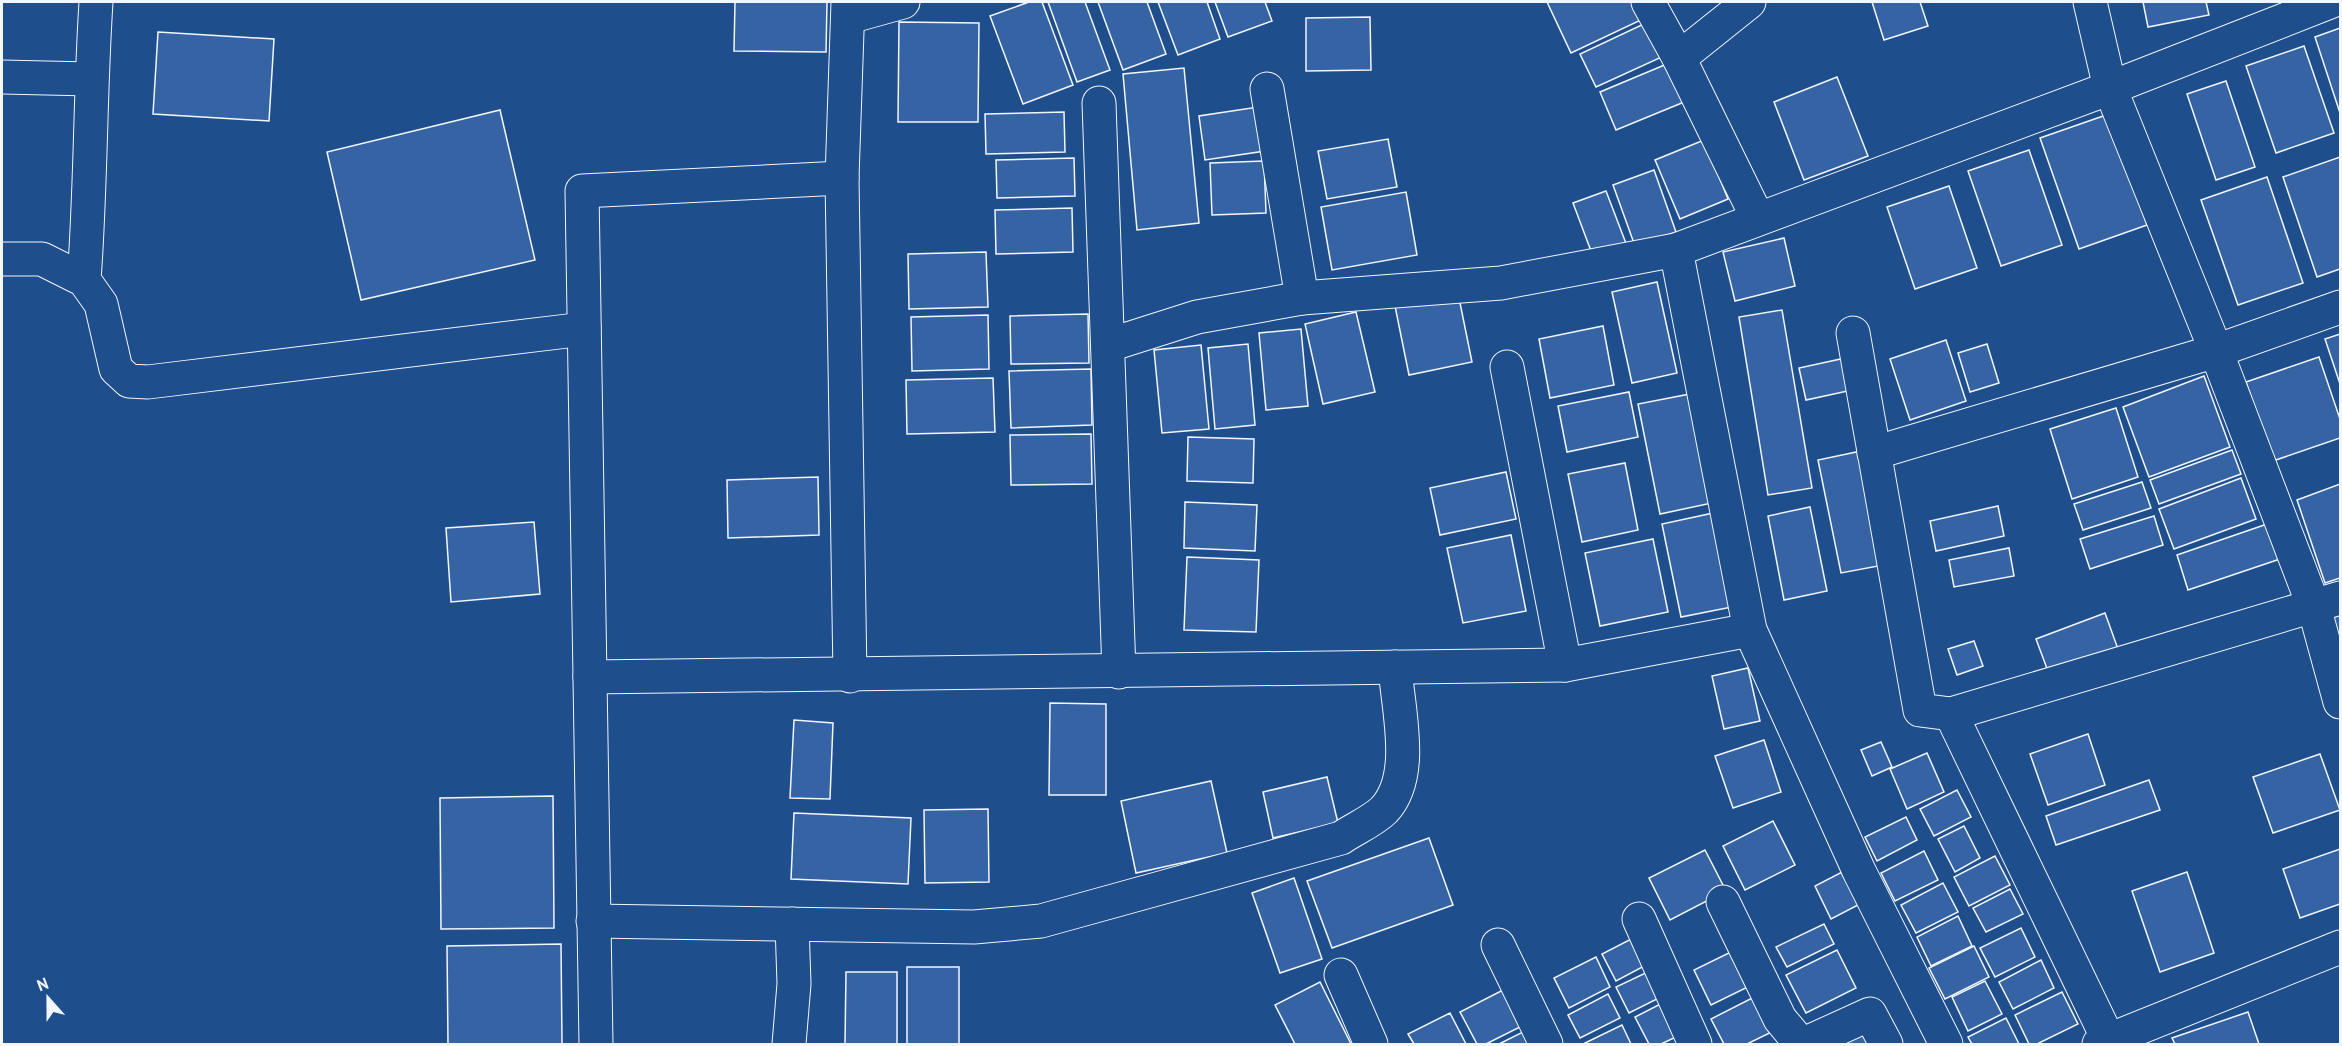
<svg xmlns="http://www.w3.org/2000/svg" width="2342" height="1046" viewBox="0 0 2342 1046" font-family="'PT Sans',sans-serif">
	<rect width="100%" height="100%" fill="#1f4e8c"/>
	<g fill="#3563a3" stroke="#f2f6ff" stroke-width="1.5">
		<path d="M735,2H827L826,52L734,51Z"/>
		<path d="M1029,2H1042L1073,85L1023,104L990,16Z"/>
		<path d="M1048,2H1085L1110,70L1077,82Z"/>
		<path d="M1098,2H1147L1166,54L1123,70Z"/>
		<path d="M1158,2H1207L1220,39L1178,55Z"/>
		<path d="M1215,2H1265L1272,21L1228,37Z"/>
		<path d="M1547,2H1635L1643,19L1571,53Z"/>
		<path d="M1872,2H1920L1928,26L1884,40Z"/>
		<path d="M2143,2H2206L2209,15L2148,27Z"/>
		<path d="M1370,17L1371,70L1306,71V18Z"/>
		<path d="M899,22L979,23L978,122H898Z"/>
		<path d="M1648,22L1664,56L1596,87L1580,54Z"/>
		<path d="M2340,28V113L2315,37Z"/>
		<path d="M158,32L274,39L269,121L153,114Z"/>
		<path d="M2304,46L2334,133L2276,153L2246,66Z"/>
		<path d="M1674,61L1689,100L1616,130L1600,92Z"/>
		<path d="M1184,68L1199,223L1137,230L1123,74Z"/>
		<path d="M1837,77L1868,156L1804,180L1774,102Z"/>
		<path d="M2226,81L2255,167L2216,180L2187,94Z"/>
		<path d="M1258,107L1265,151L1205,160L1199,116Z"/>
		<path d="M500,110L535,260L361,300L327,152Z"/>
		<path d="M1064,112L1065,152L986,154L985,114Z"/>
		<path d="M2109,114L2147,225L2079,249L2040,138Z"/>
		<path d="M1388,139L1397,187L1327,199L1318,151Z"/>
		<path d="M1704,140L1728,199L1680,219L1655,160Z"/>
		<path d="M2029,150L2062,245L2001,266L1968,171Z"/>
		<path d="M2340,157V269L2317,277L2283,177Z"/>
		<path d="M1074,158L1075,196L997,198L996,160Z"/>
		<path d="M1264,161L1266,213L1212,215L1210,163Z"/>
		<path d="M1654,170L1676,232L1635,246L1613,185Z"/>
		<path d="M2267,177L2303,283L2238,305L2201,200Z"/>
		<path d="M1949,186L1977,268L1915,289L1887,207Z"/>
		<path d="M1606,191L1627,246L1594,259L1573,203Z"/>
		<path d="M1406,192L1417,255L1332,270L1321,207Z"/>
		<path d="M1072,208L1073,252L996,254L995,210Z"/>
		<path d="M1784,238L1795,286L1735,301L1723,252Z"/>
		<path d="M986,252L988,307L909,309L908,254Z"/>
		<path d="M1657,282L1677,373L1632,383L1612,292Z"/>
		<path d="M1458,293L1472,362L1409,375L1395,306Z"/>
		<path d="M1782,310L1812,488L1768,495L1739,317Z"/>
		<path d="M1356,312L1375,392L1323,404L1305,324Z"/>
		<path d="M1088,314L1089,363L1011,364L1010,316Z"/>
		<path d="M988,315L989,369L912,371L911,317Z"/>
		<path d="M1603,326L1614,385L1550,398L1539,339Z"/>
		<path d="M1301,329L1308,406L1266,410L1259,333Z"/>
		<path d="M2340,334V384L2325,339Z"/>
		<path d="M1946,340L1966,401L1910,420L1890,359Z"/>
		<path d="M1248,344L1255,425L1215,429L1208,348Z"/>
		<path d="M1987,344L1999,383L1970,392L1958,353Z"/>
		<path d="M1201,345L1209,429L1162,433L1154,350Z"/>
		<path d="M1850,357L1857,389L1806,400L1799,368Z"/>
		<path d="M2319,357L2340,419V438L2273,461L2246,382Z"/>
		<path d="M1091,369L1092,425L1011,428L1009,371Z"/>
		<path d="M2204,376L2230,447L2149,477L2123,407Z"/>
		<path d="M993,378L995,432L907,434L906,380Z"/>
		<path d="M1629,392L1638,437L1567,452L1558,406Z"/>
		<path d="M1690,394L1712,503L1660,514L1638,404Z"/>
		<path d="M2116,408L2138,477L2072,499L2050,429Z"/>
		<path d="M1091,434L1092,484L1011,485L1010,435Z"/>
		<path d="M1188,437L1254,439L1253,483L1187,481Z"/>
		<path d="M1866,450L1889,564L1841,573L1818,460Z"/>
		<path d="M2232,450L2241,474L2159,504L2150,480Z"/>
		<path d="M1625,463L1638,530L1582,542L1568,474Z"/>
		<path d="M1506,472L1516,519L1440,535L1430,488Z"/>
		<path d="M818,477L819,535L728,538L727,480Z"/>
		<path d="M2241,478L2256,519L2174,549L2159,509Z"/>
		<path d="M2142,482L2151,508L2083,530L2074,504Z"/>
		<path d="M2340,484V578L2325,583L2297,500Z"/>
		<path d="M1185,502L1257,505L1255,551L1184,548Z"/>
		<path d="M1998,506L2004,536L1936,551L1930,521Z"/>
		<path d="M1810,507L1827,591L1784,600L1768,516Z"/>
		<path d="M1718,512L1737,606L1681,617L1662,524Z"/>
		<path d="M2154,516L2163,545L2090,569L2080,539Z"/>
		<path d="M534,522L540,594L451,602L446,528Z"/>
		<path d="M2270,523L2283,558L2188,590L2177,555Z"/>
		<path d="M1511,535L1526,611L1463,623L1447,548Z"/>
		<path d="M1653,539L1668,612L1600,626L1585,553Z"/>
		<path d="M2009,548L2014,576L1954,587L1949,560Z"/>
		<path d="M1187,557L1259,560L1256,632L1184,630Z"/>
		<path d="M2340,609V655L2327,614Z"/>
		<path d="M2105,613L2118,649L2049,674L2036,639Z"/>
		<path d="M1974,641L1983,666L1957,675L1948,649Z"/>
		<path d="M1748,668L1760,721L1724,729L1712,676Z"/>
		<path d="M1050,703L1106,704V795H1049Z"/>
		<path d="M794,720L833,723L830,799L790,798Z"/>
		<path d="M2088,734L2105,785L2048,805L2030,754Z"/>
		<path d="M1764,740L1781,792L1733,808L1715,756Z"/>
		<path d="M1881,742L1892,767L1872,776L1861,750Z"/>
		<path d="M1927,753L1944,792L1907,809L1890,769Z"/>
		<path d="M2320,754L2340,810L2273,833L2253,777Z"/>
		<path d="M1327,777L1338,823L1273,838L1263,792Z"/>
		<path d="M2149,780L2160,810L2056,845L2046,816Z"/>
		<path d="M1211,781L1227,853L1136,873L1121,801Z"/>
		<path d="M1957,790L1971,817L1934,836L1920,809Z"/>
		<path d="M553,796L554,928L441,929L440,798Z"/>
		<path d="M988,809L989,882L925,883L924,810Z"/>
		<path d="M794,813L911,818L908,884L791,879Z"/>
		<path d="M1906,817L1917,840L1877,861L1865,837Z"/>
		<path d="M1773,821L1795,865L1745,890L1723,846Z"/>
		<path d="M1964,826L1980,858L1955,872L1938,839Z"/>
		<path d="M1429,838L1453,905L1332,948L1307,881Z"/>
		<path d="M2340,849V904L2300,918L2283,869Z"/>
		<path d="M1705,850L1726,891L1670,920L1649,878Z"/>
		<path d="M1924,851L1938,880L1895,901L1881,873Z"/>
		<path d="M1995,856L2010,885L1969,906L1954,877Z"/>
		<path d="M1844,871L1860,904L1831,919L1815,886Z"/>
		<path d="M2187,872L2214,953L2160,972L2132,891Z"/>
		<path d="M1294,878L1322,959L1280,973L1252,893Z"/>
		<path d="M1943,883L1958,912L1916,933L1901,905Z"/>
		<path d="M2010,889L2023,914L1986,932L1973,908Z"/>
		<path d="M1958,916L1972,946L1931,966L1917,937Z"/>
		<path d="M1824,924L1834,944L1787,967L1776,947Z"/>
		<path d="M2021,928L2035,957L1995,977L1980,948Z"/>
		<path d="M1637,936L1650,963L1616,981L1602,954Z"/>
		<path d="M561,944L562,1044H448L447,946Z"/>
		<path d="M1974,946L1989,977L1945,999L1929,968Z"/>
		<path d="M1741,947L1758,982L1711,1005L1694,970Z"/>
		<path d="M1837,950L1856,988L1806,1013L1786,975Z"/>
		<path d="M1596,957L1610,987L1569,1008L1554,978Z"/>
		<path d="M2041,960L2054,988L2013,1009L1999,982Z"/>
		<rect x="907" y="967" width="52" height="77"/>
		<path d="M1656,968L1669,993L1629,1013L1616,987Z"/>
		<path d="M846,972H897V1044H845Z"/>
		<path d="M1985,981L2002,1014L1968,1031L1952,997Z"/>
		<path d="M1320,982L1351,1044H1295L1275,1005Z"/>
		<path d="M1503,990L1522,1026L1486,1044H1477L1460,1012Z"/>
		<path d="M2062,992L2078,1024L2037,1044H2029L2015,1015Z"/>
		<path d="M1762,993L1780,1028L1747,1044H1724L1711,1019Z"/>
		<path d="M1608,994L1620,1018L1580,1038L1568,1015Z"/>
		<path d="M1672,998L1689,1031L1661,1044H1649L1635,1017Z"/>
		<path d="M2248,1012L2259,1044H2175L2172,1038Z"/>
		<path d="M1450,1013L1466,1044H1414L1408,1034Z"/>
		<path d="M2006,1018L2019,1044H1972L1968,1037Z"/>
		<path d="M1622,1025L1631,1044H1586L1585,1043Z"/>
		<path d="M1533,1027L1542,1044H1499Z"/>
		<path d="M1863,1027L1872,1044H1834Z"/>
	</g>
	<g fill="none" stroke-linecap="round" stroke-linejoin="round">
		<g stroke="#f2f6ff" stroke-width="35">
			<g id="minor">
				<path d="M848,2L842,178L850,676"/>
				<path d="M1648,2L1679,58L1758,219"/>
				<path d="M2090,2L2110,88L2216,351L2314,607L2340,702"/>
				<path d="M849,17L903,2"/>
				<path d="M1679,58L1749,2"/>
				<path d="M2,77L91,79"/>
				<path d="M1267,89L1302,298"/>
				<path d="M1099,103L1119,672"/>
				<path d="M1676,250L1750,630L1859,871L1946,1044"/>
				<path d="M2,259H42L84,280L101,304L116,369L129,381L148,382L584,329"/>
				<path d="M84,280C91,187 90,94 96,2"/>
				<path d="M1853,333L1920,710L1951,714L2108,1039"/>
				<path d="M1109,345L1197,317L1302,298L1501,283L1676,250L2110,88L2330,2"/>
				<path d="M1507,367L1565,665"/>
				<path d="M1874,453L2216,351L2340,307"/>
				<path d="M590,677L1565,665L1750,630"/>
				<path d="M1951,714L2340,598"/>
				<path d="M1723,902L1780,1019L1801,1044"/>
				<path d="M1639,919L1695,1044"/>
				<path d="M593,921L974,927L1041,921L1341,838C1354,829 1373,821 1384,810C1416,776 1398,711 1395,667"/>
				<path d="M1498,945L1546,1044"/>
				<path d="M1341,975L1371,1044"/>
				<path d="M596,1044L582,191L842,178"/>
				<path d="M789,1044L794,984L792,924"/>
				<path d="M1804,1044L1870,1014L1886,1044"/>
				<path d="M2099,1044L2340,947"/>
			</g>
		</g>
		<use href="#minor" stroke="#1f4e8c" stroke-width="33"/>
	</g>
	<rect width="2342" height="1046" fill="none" stroke="#f2f6ff" stroke-width="6"/>
	<g transform="translate(48 998) rotate(339)" stroke="#1f4e8c" stroke-width="4.5" paint-order="stroke">
	<path d="M0-4.5L10 22L0 15L-10 22Z" fill="#f2f6ff"/>
	<text y="-9" font-size="16" font-weight="bold" text-anchor="middle" fill="#f2f6ff">N</text>
	</g>
</svg>
